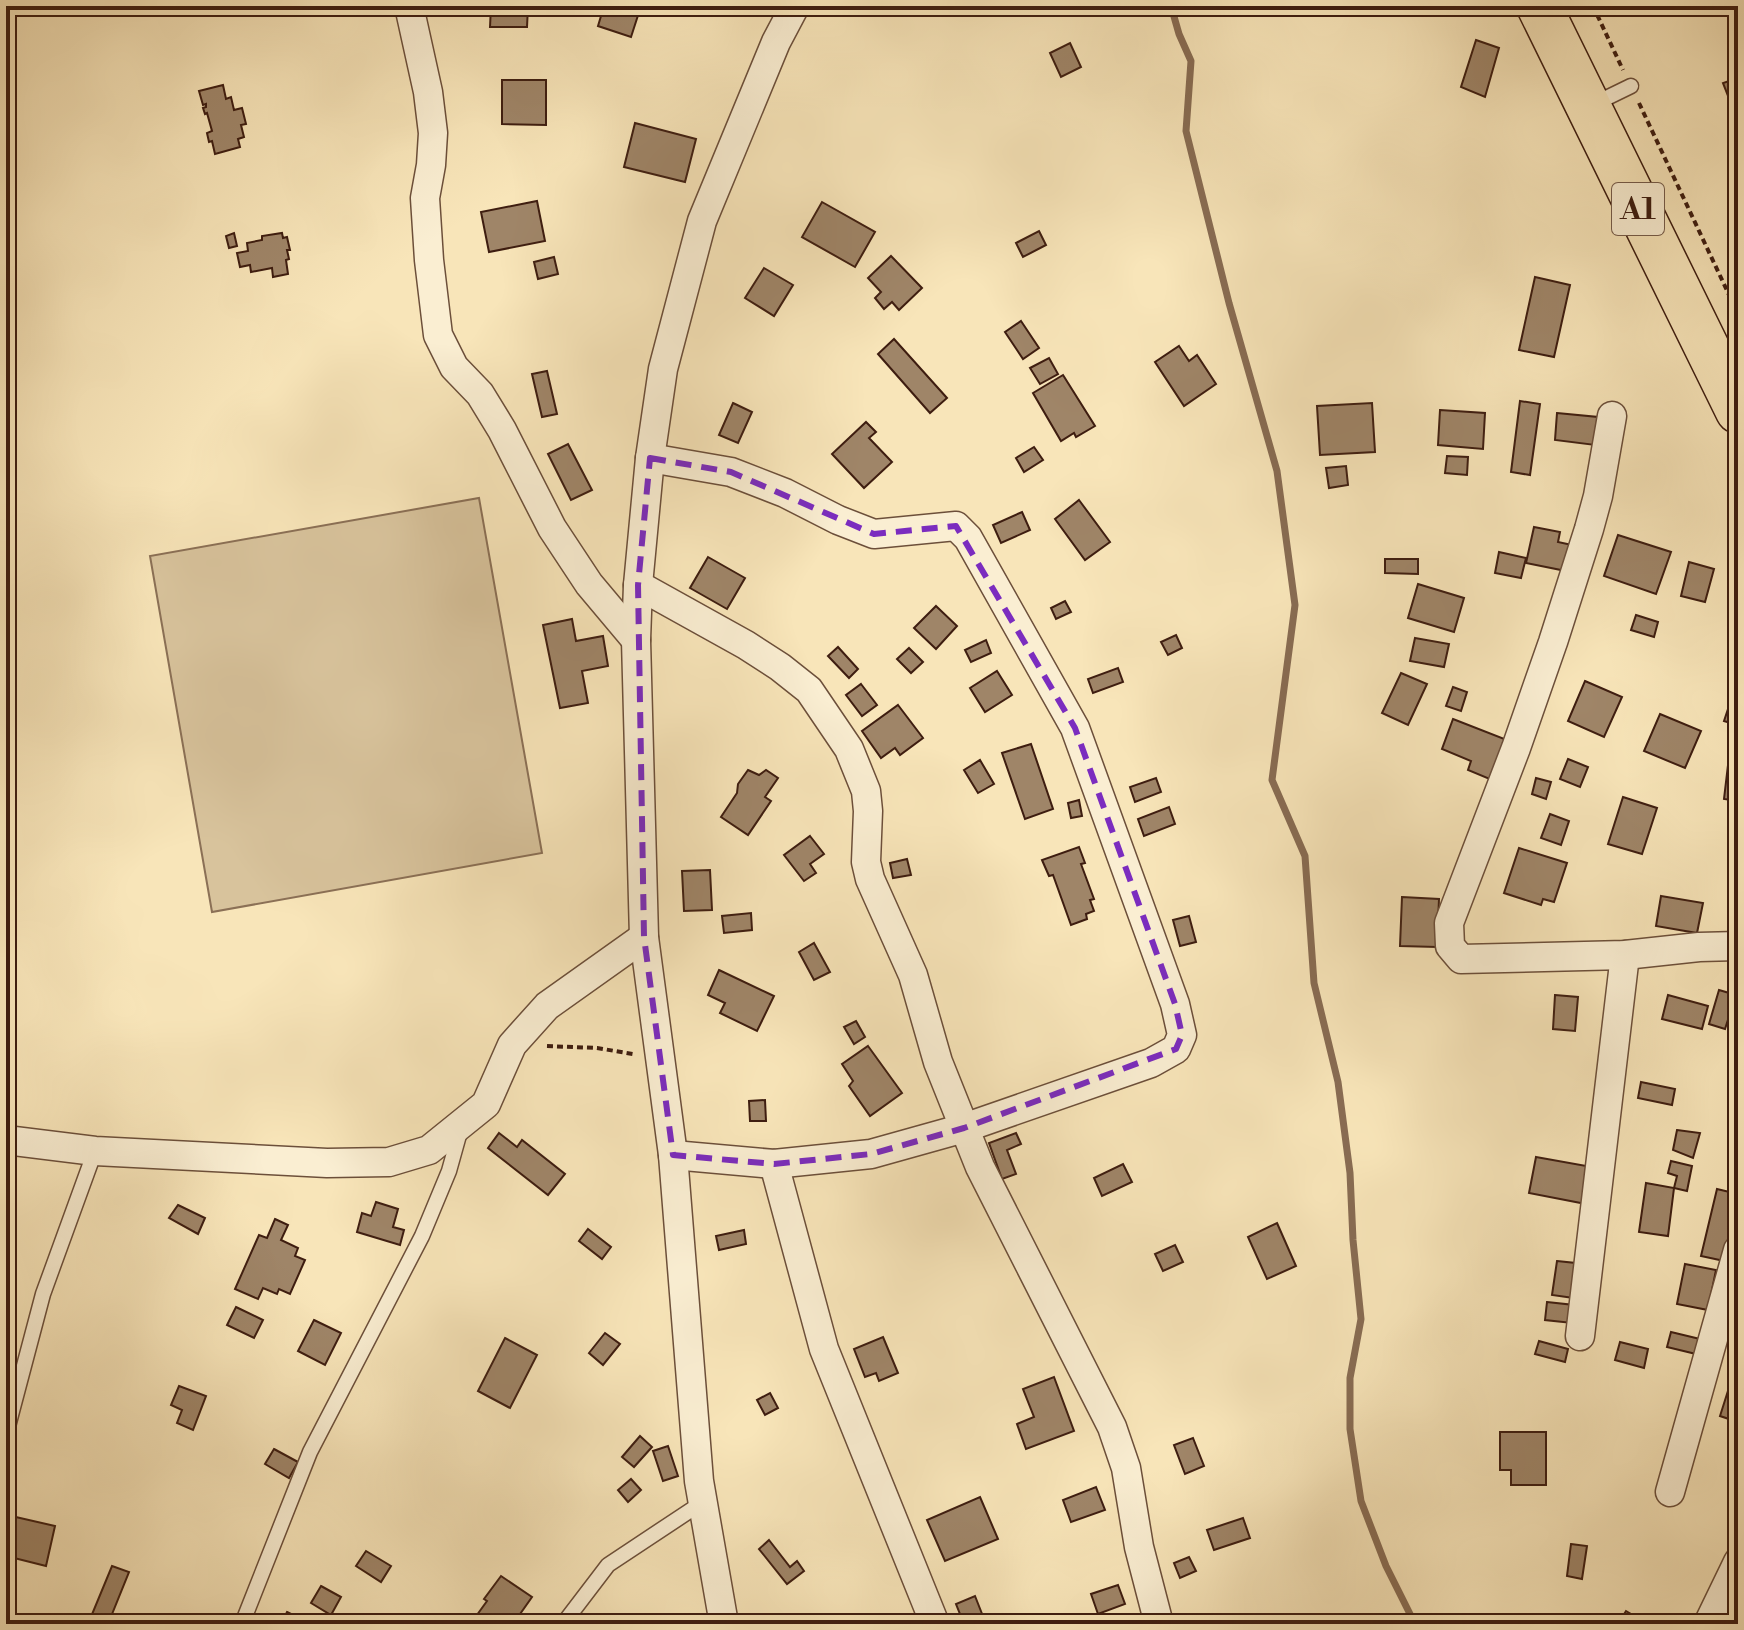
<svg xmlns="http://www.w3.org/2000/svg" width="1744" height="1630" viewBox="0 0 1744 1630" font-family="'Libre Bodoni',serif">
	<rect width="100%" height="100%" fill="#f8e5b9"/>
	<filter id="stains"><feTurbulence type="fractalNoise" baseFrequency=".0025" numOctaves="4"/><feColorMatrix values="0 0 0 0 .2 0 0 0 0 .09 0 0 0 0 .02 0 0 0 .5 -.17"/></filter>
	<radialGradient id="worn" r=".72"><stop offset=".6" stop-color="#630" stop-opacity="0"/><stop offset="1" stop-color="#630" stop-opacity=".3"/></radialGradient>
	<path fill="#d8c39c" stroke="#8b7056" stroke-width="2" d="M479,498L542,853L212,912L150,556Z"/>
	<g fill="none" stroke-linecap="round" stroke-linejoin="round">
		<path stroke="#886c53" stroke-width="7" d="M1171,6L1179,34L1191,61L1186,131L1229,303L1277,471L1295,605L1272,780L1305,856L1314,983L1338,1082L1350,1173L1353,1240L1361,1319L1350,1378V1429L1361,1501L1386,1566L1415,1624"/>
	</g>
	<g fill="#9f8568" stroke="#3e1d10" stroke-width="2">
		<path d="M491,6H528L527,27H490Z"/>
		<path d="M604,6H641L631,37L598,26Z"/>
		<path d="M1476,40L1499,48L1485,97L1461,87Z"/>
		<path d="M1070,43L1081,67L1061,77L1050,53Z"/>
		<path d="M1738,78V104L1732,106L1723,83Z"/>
		<path d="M502,80H546V125L502,124Z"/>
		<path d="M223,85L226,99L231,97L234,110L242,108L246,124L241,125L244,137L238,139L240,147L215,154L212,141L209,142L207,133L212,131L207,113L205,114L203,108L206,107V104L203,105L199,91Z"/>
		<path d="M635,123L696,139L685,182L624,167Z"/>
		<path d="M537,201L545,241L489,252L481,212Z"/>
		<path d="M822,202L875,232L855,267L802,237Z"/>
		<path d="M1039,231L1046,245L1023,257L1016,243Z"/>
		<path d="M234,233L237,246L229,248L226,236Z"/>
		<path d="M282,233L283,238L287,237L290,250H287L289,259L286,260L288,274L273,277L272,268L251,272L250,265L240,267L237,253L248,251L247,243L262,240V236Z"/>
		<path d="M891,256L922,288L899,310L892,302L884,309L875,298L881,292L868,278Z"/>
		<path d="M554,257L558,274L538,279L534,262Z"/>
		<path d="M764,268L793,285L774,316L745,298Z"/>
		<path d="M1535,277L1570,285L1554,357L1519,350Z"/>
		<path d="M1021,321L1039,348L1023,359L1005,332Z"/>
		<path d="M894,339L947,398L930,413L878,354Z"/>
		<path d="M1179,346L1189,361L1197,355L1216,384L1184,406L1155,362Z"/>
		<path d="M1049,358L1058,374L1040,384L1030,368Z"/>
		<path d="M547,371L557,414L542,417L532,374Z"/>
		<path d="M1063,375L1095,426L1076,437L1074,433L1061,441L1033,393Z"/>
		<path d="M1520,401L1540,404L1530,475L1511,472Z"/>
		<path d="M733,403L752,412L738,443L719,435Z"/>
		<path d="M1372,403L1375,452L1320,455L1317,406Z"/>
		<path d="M1440,410L1485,413L1483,449L1438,445Z"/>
		<path d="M1557,413L1598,417L1595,445L1555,440Z"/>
		<path d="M866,422L876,432L869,438L892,462L864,488L832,454Z"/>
		<path d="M568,444L592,490L571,500L548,454Z"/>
		<path d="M1034,447L1043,460L1024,472L1016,458Z"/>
		<path d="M1447,456L1468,457L1467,475L1445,473Z"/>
		<path d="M1346,466L1348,485L1329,488L1326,468Z"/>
		<path d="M1079,500L1110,542L1085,560L1055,519Z"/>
		<path d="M1022,512L1030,530L1001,543L993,525Z"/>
		<path d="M1534,527L1560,532L1558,542L1572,545L1566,571L1526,563Z"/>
		<path d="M1618,535L1671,552L1656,594L1604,576Z"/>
		<path d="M1499,552L1526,558L1521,578L1495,573Z"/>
		<path d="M708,557L745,578L727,609L690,588Z"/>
		<path d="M1385,559H1418V574L1385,573Z"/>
		<path d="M1689,562L1714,569L1705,602L1681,596Z"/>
		<path d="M1418,584L1464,598L1454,632L1408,618Z"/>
		<path d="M1065,601L1071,612L1056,619L1051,608Z"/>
		<path d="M936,606L957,626L936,649L914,628Z"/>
		<path d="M1636,615L1658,622L1654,637L1631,630Z"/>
		<path d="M572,619L576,641L603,636L608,666L582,671L588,703L560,708L543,625Z"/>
		<path d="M1176,635L1182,648L1168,655L1161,642Z"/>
		<path d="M1415,638L1449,644L1444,667L1410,661Z"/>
		<path d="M986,640L991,653L971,662L965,650Z"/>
		<path d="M838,647L858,669L849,678L828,656Z"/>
		<path d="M909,648L923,662L911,673L897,659Z"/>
		<path d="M1118,668L1123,682L1093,693L1088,679Z"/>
		<path d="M997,671L1012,695L985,712L970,688Z"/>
		<path d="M1401,673L1427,684L1408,725L1382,713Z"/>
		<path d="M1585,681L1622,697L1604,737L1568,721Z"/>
		<path d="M861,684L877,705L862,716L846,695Z"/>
		<path d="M1453,687L1467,692L1461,711L1446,706Z"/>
		<path d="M898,705L923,738L900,755L895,748L881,758L862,731Z"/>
		<path d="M1729,706L1738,709L1734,724L1724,721Z"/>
		<path d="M1660,714L1701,731L1685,768L1644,751Z"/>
		<path d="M1453,719L1507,740L1492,780L1468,770L1471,761L1442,749Z"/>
		<path d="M1031,744L1053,809L1025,819L1002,753Z"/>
		<path d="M1568,759L1588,767L1580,787L1560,779Z"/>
		<path d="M980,760L994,784L978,793L964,770Z"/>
		<path d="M1728,765L1738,766V801L1724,799Z"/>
		<path d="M748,770L759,775L766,770L778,778L765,797L771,801L748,835L721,817L737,793L738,784Z"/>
		<path d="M1156,778L1161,792L1135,802L1130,787Z"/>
		<path d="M1536,778L1551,782L1546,799L1532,794Z"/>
		<path d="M1623,797L1657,808L1642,854L1608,844Z"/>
		<path d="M1079,800L1082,816L1071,818L1068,803Z"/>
		<path d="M1169,807L1175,824L1144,836L1138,819Z"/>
		<path d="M1550,814L1569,821L1561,845L1541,838Z"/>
		<path d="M810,836L824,854L810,864L816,873L804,881L784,855Z"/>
		<path d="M1079,847L1085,863L1081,864L1094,899L1090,900L1094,911L1086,914L1087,919L1071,925L1053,875L1049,876L1042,860Z"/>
		<path d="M1519,848L1567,863L1554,902L1543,899L1541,905L1504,893Z"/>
		<path d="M907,859L911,875L893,878L890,863Z"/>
		<path d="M710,870L712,910L684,911L682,871Z"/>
		<path d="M1661,896L1703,903L1697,933L1656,926Z"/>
		<path d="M1402,897L1439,899L1437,947L1400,946Z"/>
		<path d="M751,913L752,930L724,933L722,916Z"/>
		<path d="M1189,916L1196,942L1180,946L1173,920Z"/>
		<path d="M814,943L830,972L814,980L799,952Z"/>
		<path d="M719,970L774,996L757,1031L720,1013L725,1003L708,995Z"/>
		<path d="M1719,990L1736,995L1725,1029L1709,1024Z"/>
		<path d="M1555,995L1578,997L1575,1031L1553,1029Z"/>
		<path d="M1668,995L1708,1006L1702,1029L1662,1019Z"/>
		<path d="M856,1021L865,1037L854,1044L844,1027Z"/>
		<path d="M868,1046L902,1093L870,1116L849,1086L853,1081L842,1064Z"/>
		<path d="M1641,1082L1675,1089L1672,1105L1638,1098Z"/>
		<path d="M765,1100L766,1121H750L749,1101Z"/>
		<path d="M1677,1130L1700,1133L1693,1158L1673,1150Z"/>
		<path d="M499,1133L517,1147L522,1140L565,1174L548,1195L488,1148Z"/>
		<path d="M1016,1133L1021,1144L1007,1150L1016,1174L1002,1179L989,1143Z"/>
		<path d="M1536,1157L1592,1167L1586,1204L1529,1193Z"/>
		<path d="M1671,1161L1692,1166L1687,1191L1674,1188L1677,1176L1668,1173Z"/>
		<path d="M1123,1164L1132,1182L1102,1196L1094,1178Z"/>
		<path d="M1646,1183L1674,1188L1668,1236L1639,1232Z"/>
		<path d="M1717,1189L1738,1194V1222L1729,1262L1701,1256Z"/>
		<path d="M376,1202L398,1209L393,1227L404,1230L400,1245L357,1232L362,1213L371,1216Z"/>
		<path d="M178,1205L205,1218L198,1234L169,1218Z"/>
		<path d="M275,1219L288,1225L281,1240L298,1248L295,1256L305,1260L290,1294L279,1289L277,1294L263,1288L258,1299L235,1289L259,1235L267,1238Z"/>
		<path d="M1277,1223L1296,1266L1267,1279L1248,1237Z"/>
		<path d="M588,1229L611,1247L602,1259L579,1241Z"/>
		<path d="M744,1230L746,1244L719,1250L716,1236Z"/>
		<path d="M1175,1245L1183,1262L1163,1271L1155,1254Z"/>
		<path d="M1557,1261L1585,1264L1581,1299L1552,1295Z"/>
		<path d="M1685,1264L1716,1270L1708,1310L1677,1304Z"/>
		<path d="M1547,1302L1574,1305L1572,1323L1545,1320Z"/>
		<path d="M236,1307L263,1320L254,1338L227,1325Z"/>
		<path d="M314,1320L341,1333L325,1365L298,1351Z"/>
		<path d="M1671,1332L1700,1339L1696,1354L1667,1347Z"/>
		<path d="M605,1333L620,1344L603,1365L589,1353Z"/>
		<path d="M883,1337L898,1373L879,1381L876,1373L865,1377L854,1349Z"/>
		<path d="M505,1338L537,1355L510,1408L478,1391Z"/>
		<path d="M1539,1341L1568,1349L1565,1362L1535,1354Z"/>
		<path d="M1620,1342L1648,1349L1644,1368L1615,1360Z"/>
		<path d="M1733,1375L1738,1377V1422L1720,1416Z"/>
		<path d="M1054,1377L1074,1431L1026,1449L1017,1424L1034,1417L1023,1389Z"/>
		<path d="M179,1386L206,1396L193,1430L177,1423L182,1410L171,1405Z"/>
		<path d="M770,1393L778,1408L765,1415L757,1400Z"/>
		<path d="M1500,1432H1546V1485H1511V1470H1500Z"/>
		<path d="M640,1436L652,1447L634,1467L622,1457Z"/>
		<path d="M1193,1438L1204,1466L1185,1474L1174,1445Z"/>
		<path d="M668,1446L678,1476L663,1481L653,1451Z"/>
		<path d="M274,1449L298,1462L289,1478L265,1464Z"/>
		<path d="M631,1479L641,1490L628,1502L618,1490Z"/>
		<path d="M1096,1487L1105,1510L1071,1522L1063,1500Z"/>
		<path d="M980,1497L998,1539L945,1561L927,1520Z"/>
		<path d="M7,1515L55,1526L46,1566L6,1556Z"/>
		<path d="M1243,1518L1250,1538L1214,1550L1207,1530Z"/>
		<path d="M769,1540L790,1567L797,1561L804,1571L787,1584L759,1549Z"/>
		<path d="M1571,1544L1587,1546L1582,1579L1567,1576Z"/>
		<path d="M366,1551L391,1566L381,1582L356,1566Z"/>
		<path d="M1189,1557L1196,1571L1180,1578L1174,1563Z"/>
		<path d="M112,1566L129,1572L108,1624H88Z"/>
		<path d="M501,1576L532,1597L513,1624H480L474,1619L487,1601L484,1599Z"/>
		<path d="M1118,1585L1125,1604L1098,1614L1091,1594Z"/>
		<path d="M321,1586L341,1597L331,1615L311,1603Z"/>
		<path d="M975,1596L986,1624H964L956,1604Z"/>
		<path d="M1626,1611L1648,1624H1618Z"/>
		<path d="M287,1612L311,1624H281Z"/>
		<path d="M1209,1618L1212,1624H1193Z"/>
	</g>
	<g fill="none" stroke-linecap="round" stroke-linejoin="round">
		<g stroke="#6c4f3a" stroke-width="17">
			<g id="lane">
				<path d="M1592,105L1631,86"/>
				<path d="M6,1434L43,1294L95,1151"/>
				<path d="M242,1624L310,1452L422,1236L449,1171L461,1128"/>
				<path d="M563,1624L608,1565L703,1502"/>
			</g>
		</g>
		<g stroke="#6c4f3a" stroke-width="31">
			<g id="street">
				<path d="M409,6L428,92L433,133L431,165L425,198L429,260L438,335L454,367L480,394L502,430L552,528L589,584L636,640"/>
				<path d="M1612,416L1598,496L1589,529L1553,642L1516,748L1449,923L1450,946L1461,959L1625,955L1699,947L1738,946"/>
				<path d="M650,458L731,472L785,493L838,520L874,534L956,526L968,538L1075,728L1175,1004L1182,1035L1176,1049L1151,1063L964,1128L871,1154L774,1164L673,1155"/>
				<path d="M638,585L746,645L780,667L809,690L849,749L866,791L868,811L866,862L870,879L913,975L938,1062L980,1167L1112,1427L1126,1468L1139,1547L1159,1624"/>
				<path d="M6,1140L95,1151L327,1163L389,1162L429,1150L486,1104L512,1045L547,1006L644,937"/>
				<path d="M774,1164L824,1349L935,1624"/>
				<path d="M1580,1336L1625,955"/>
				<path d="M1670,1492L1738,1250"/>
				<path d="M724,1624L699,1481L673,1155L644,937L636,640L638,585L650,458L663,369L702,221L776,42L795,6"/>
				<path d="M1708,1624L1738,1562"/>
			</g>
		</g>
		<g stroke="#3e1d10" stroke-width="47">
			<path id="primary" d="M1539,6L1738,411"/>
		</g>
		<g stroke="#3e1d10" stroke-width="4" stroke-dasharray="6 4" stroke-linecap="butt">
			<path d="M1593,6L1623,70"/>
			<path d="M1639,103L1738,314"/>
			<path d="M547,1046L597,1048L633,1054"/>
		</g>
		<use href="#lane" stroke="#faeed2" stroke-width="14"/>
		<use href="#street" stroke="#faeed2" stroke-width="28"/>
		<use href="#primary" stroke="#f8e5b9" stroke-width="44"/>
	</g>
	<path fill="none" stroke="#7b2cbf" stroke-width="6" stroke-dasharray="16 10" stroke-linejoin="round" d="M650,458L731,472L874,534L956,526L1075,728L1175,1004L1182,1035L1176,1049L964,1128L871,1154L774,1164L673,1155L644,937L638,585Z"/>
	<g text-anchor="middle" stroke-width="6" stroke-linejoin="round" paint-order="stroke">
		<rect fill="#faeed2" stroke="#765c4a" stroke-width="2" x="1612" y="183" width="52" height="52" rx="6"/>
		<g font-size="30" font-weight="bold" fill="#3e1d10">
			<text x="1638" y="219">A1</text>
		</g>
	</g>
	<rect width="1744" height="1630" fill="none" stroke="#f8e5b9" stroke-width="32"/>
	<rect x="8" y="8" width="1728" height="1614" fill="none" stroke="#3e1d10" stroke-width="4"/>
	<rect x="16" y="16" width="1712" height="1598" fill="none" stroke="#3e1d10" stroke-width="2"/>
	<rect width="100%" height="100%" filter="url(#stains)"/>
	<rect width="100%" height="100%" fill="url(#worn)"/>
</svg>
